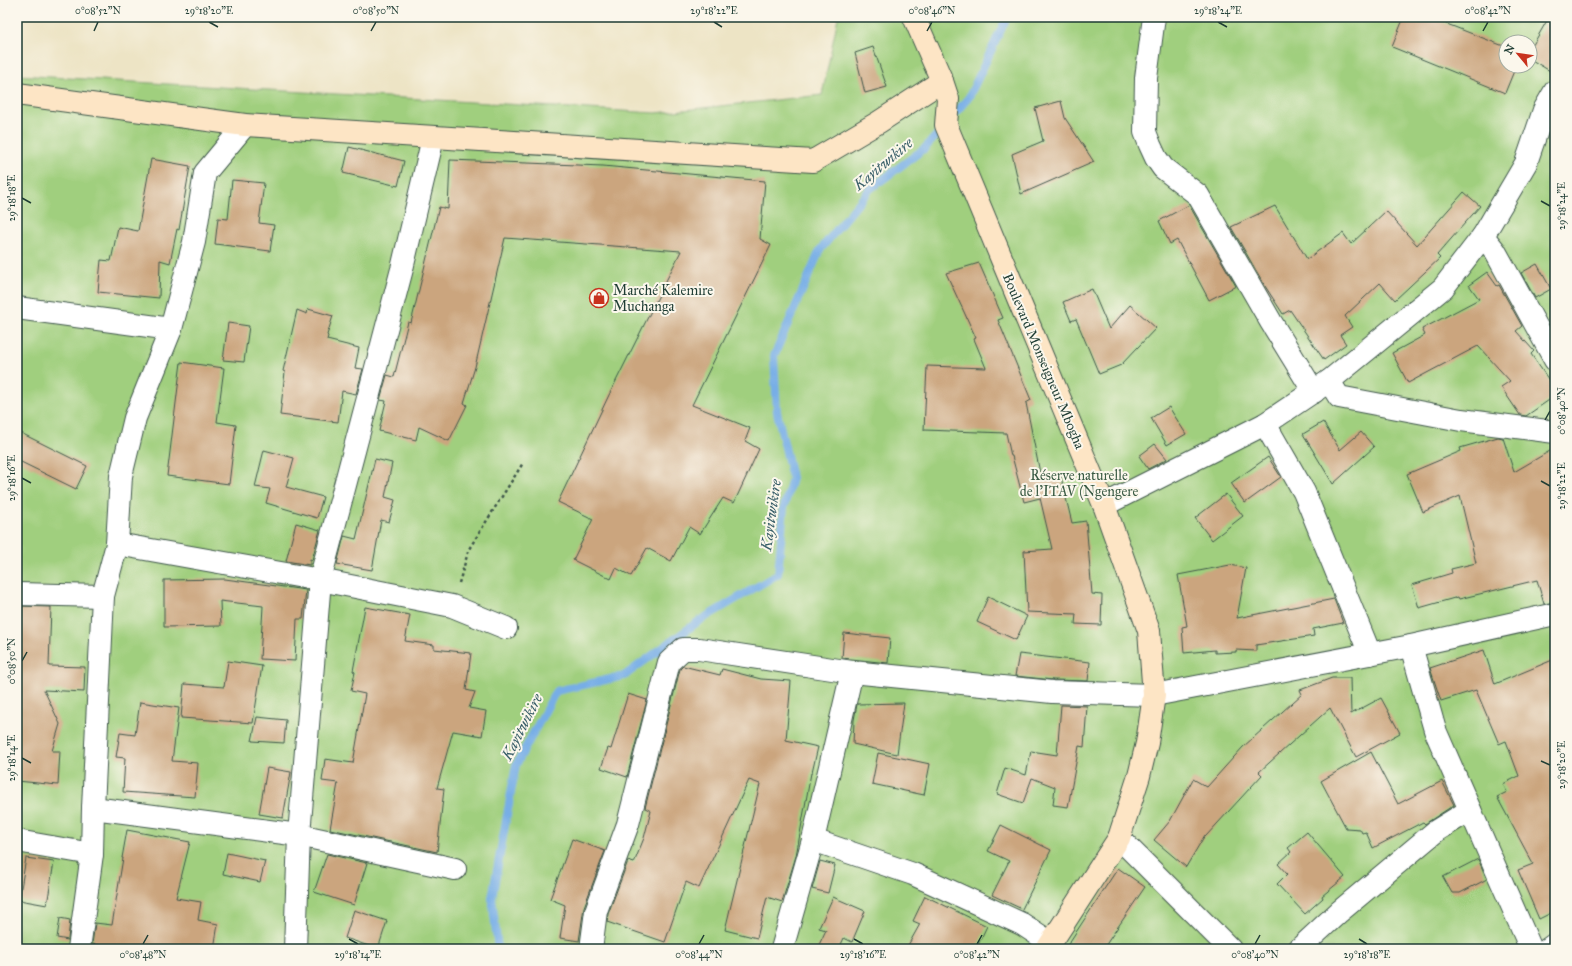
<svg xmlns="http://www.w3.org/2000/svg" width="1572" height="966" viewBox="0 0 1572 966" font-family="'IM FELL Great Primer',serif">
	<rect width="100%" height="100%" fill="#fbf7ec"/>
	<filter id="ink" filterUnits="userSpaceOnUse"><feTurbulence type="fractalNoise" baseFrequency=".025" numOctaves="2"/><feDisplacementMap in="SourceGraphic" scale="8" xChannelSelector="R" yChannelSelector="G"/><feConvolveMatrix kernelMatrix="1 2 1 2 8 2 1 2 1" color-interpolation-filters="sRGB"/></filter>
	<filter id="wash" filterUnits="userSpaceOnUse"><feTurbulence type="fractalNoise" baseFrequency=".012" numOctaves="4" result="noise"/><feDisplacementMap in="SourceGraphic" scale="16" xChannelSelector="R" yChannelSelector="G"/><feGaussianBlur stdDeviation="0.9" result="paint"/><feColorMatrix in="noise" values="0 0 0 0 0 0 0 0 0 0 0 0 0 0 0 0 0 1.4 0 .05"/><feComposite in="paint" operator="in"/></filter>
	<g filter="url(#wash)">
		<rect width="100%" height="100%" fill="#ede4c5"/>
		<path fill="#a0cf7e" stroke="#608659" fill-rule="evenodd" d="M838,17H1555V949H17V75L656,113L822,95ZM1506,42H1530V66H1506Z"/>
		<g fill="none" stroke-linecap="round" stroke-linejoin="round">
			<g stroke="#77aee6" stroke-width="8">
				<path d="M952,117L969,97L1007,17"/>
				<path d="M498,949L492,898L516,765L556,691L624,676L699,621L778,574L784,507L792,478L777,412L774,356L820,250L870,189L925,148L945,126"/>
			</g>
		</g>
		<g id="blocks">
			<g fill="#cba57e">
				<path d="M1404,17H1429L1506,47V66H1516L1505,93L1392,47Z"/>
				<path d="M1549,17H1555V74L1530,59V50Z"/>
				<path d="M873,47L887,87L865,93L855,53Z"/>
				<path d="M1061,101L1065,118L1094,162L1021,194L1012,154L1043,141L1035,108Z"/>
				<path d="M349,147L404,161L398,186L343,173Z"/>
				<path d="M151,159L190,166L179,230L177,229L170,263L160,260L159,298L98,292L101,260L111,261L118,227L138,231Z"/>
				<path d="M450,160L603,166L765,181L760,239L771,245L692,405L750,428L745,441L759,449L734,503L723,498L700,534L689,527L671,561L647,548L631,576L616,568L611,579L573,560L593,519L558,502L609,395L681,251L505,238L475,367L464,403L467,405L449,441L419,427L416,440L379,431L386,401L380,400L387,375L394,377L408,322L411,323L439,207L448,209Z"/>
				<path d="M232,180L264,183L259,223L274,225L270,251L215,244L218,218L228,219Z"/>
				<path d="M1464,192L1480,206L1437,255L1440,258L1395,300L1380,283L1345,316L1352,327L1340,335L1346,344L1324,360L1290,310L1283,314L1265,286L1231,227L1275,206L1307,259L1343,233L1351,244L1386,211L1417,245Z"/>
				<path d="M1189,205L1236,286L1209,300L1177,240L1170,244L1159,221Z"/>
				<path d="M979,263L1003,318L998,320L1031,400L1026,403L1041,478L1060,473L1072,523L1086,521L1092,594L1102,595L1101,625L1075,624L1076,614L1027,612L1024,551L1052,549L1040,498L1024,502L1012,456H1011L1006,433L924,430L927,366L986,368L974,339L976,338L946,273Z"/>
				<path d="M1537,264L1551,289L1535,298L1521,273Z"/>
				<path d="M1487,272L1497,286L1499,285L1522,326L1516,331L1534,351L1531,354L1555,389V396L1526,416L1520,415L1501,387L1510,381L1478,346L1408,383L1392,353L1425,335L1422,329L1479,299L1469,285Z"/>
				<path d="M1092,289L1109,329L1130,305L1156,328L1121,365L1099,374L1076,319L1071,321L1063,302Z"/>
				<path d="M308,309L333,316L327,335L328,336L327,340L359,348L355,368L363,369L356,394L342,391L338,422L280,415L285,372L283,371L297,310L307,314Z"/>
				<path d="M228,323L249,326L244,362L223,360Z"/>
				<path d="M181,362L224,368L217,422L236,425L229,484L167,476Z"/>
				<path d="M1169,407L1186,434L1167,445L1151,418Z"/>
				<path d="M1323,422L1340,450L1361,432L1374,447L1333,484L1303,434Z"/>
				<path d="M17,431L87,466L76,489L17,460Z"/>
				<path d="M1498,437L1503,438L1514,472L1555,448V602L1544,604L1537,580L1459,599L1458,597L1419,608L1412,585L1452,573L1451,569L1476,563L1460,496L1423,512L1407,474L1461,451L1460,448Z"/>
				<path d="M1155,444L1167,459L1148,469L1139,456Z"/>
				<path d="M264,450L294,458L286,487L323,497L317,518L266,503L270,489L255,487Z"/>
				<path d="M1268,457L1281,477L1245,503L1231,483Z"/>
				<path d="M375,459L392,463L385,497L395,500L389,522L381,520L372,570L337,564L344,536L356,539Z"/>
				<path d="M1226,494L1243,516L1212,540L1195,518Z"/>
				<path d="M296,523L320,530L312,560L310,559V565L286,561Z"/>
				<path d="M1230,565L1246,568L1237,618L1334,599L1343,623L1313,629L1314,636L1256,645V651L1236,650V652L1215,653V650L1184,653L1182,627L1187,626L1178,575Z"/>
				<path d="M225,579L306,590L303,619H297L295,661L260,659L263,606L220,601L221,626L164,627V580Z"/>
				<path d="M988,597L1027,616L1016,640L977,622Z"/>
				<path d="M17,606L51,607L49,666L85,667L84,692L44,690L60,724L52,751H60L58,785L17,781Z"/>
				<path d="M365,607L410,615L405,641L434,645V649L471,653L466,690L475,692L469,708L486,711L482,736L453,731L437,788L444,789L437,852L330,829L338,783L322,781L325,759L353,763L365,694L351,691L355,672L353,671Z"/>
				<path d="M844,633L890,638L888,663L842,658Z"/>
				<path d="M1484,650L1495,684L1555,659V911L1539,919L1518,870L1533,864L1497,797L1507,792L1503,784L1519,776L1506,741L1499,744L1476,690L1441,701L1430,668Z"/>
				<path d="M1019,654L1090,662L1088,681L1053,680L1015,676Z"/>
				<path d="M228,661L262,666L253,723L181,718L184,684L224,687Z"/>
				<path d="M683,666L720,675L722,669L761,679L791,681L786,740L818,747L812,773H811L796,856L782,902L767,897L757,938L725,930L760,784L749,780L699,888L686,882L665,942L607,922L608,914L628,861L634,863L644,838L651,811L645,808L680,669Z"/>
				<path d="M1332,678H1350L1351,714L1381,698L1400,733L1356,757L1330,708L1259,772L1262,775L1206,836L1205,835L1186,867L1154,840L1170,821L1193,779L1207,787L1243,747L1302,694L1300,690Z"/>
				<path d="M628,694L647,700L627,777L601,768L608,748L611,749Z"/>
				<path d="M140,702L179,708L172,761L198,763L195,797L123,792L125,758L116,757L120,733L135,735Z"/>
				<path d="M904,703L897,754L853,744L854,720L857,704Z"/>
				<path d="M1061,705L1087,706L1084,747L1079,746L1068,807L1053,805L1055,787L1032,778L1023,803L997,794L1005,768L1026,775L1031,751L1057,755Z"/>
				<path d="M257,717L286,720L284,743L252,741Z"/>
				<path d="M1371,752L1398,804L1442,781L1454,805L1425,824L1423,822L1373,848L1366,832L1362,833L1360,829L1346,828L1321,781Z"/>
				<path d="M878,753L930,764L924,795L872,784Z"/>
				<path d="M267,768L291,772L283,818L259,814Z"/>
				<path d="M1001,825L1051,850L1022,909L992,895L1009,861L988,851Z"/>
				<path d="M127,830L190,842L176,898L201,902L198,920L218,924L214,949H121L92,944L95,923L112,925L123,858H122Z"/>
				<path d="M1307,832L1345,877L1322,896L1323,898L1305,914L1277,884L1287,874L1278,864L1291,852L1288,848Z"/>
				<path d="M572,839L605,851L584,907L579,941L560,938L565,905L550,899Z"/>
				<path d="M227,853L265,861L260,882L223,874Z"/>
				<path d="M327,854L367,863L354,905L314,892Z"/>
				<path d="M26,858L54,862L47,905L19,900Z"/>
				<path d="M1478,859L1487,879L1460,893H1452L1443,877Z"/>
				<path d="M820,861L835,865L828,893L812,889Z"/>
				<path d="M1118,868L1145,887L1103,949H1065Z"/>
				<path d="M925,896L987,926L976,949H906L920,924L913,921Z"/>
				<path d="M833,897L865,911L852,942L844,938L839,949H817L826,930L819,928Z"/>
				<path d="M354,910L387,921L378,949L345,938Z"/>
				<path d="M60,918L70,920L68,940L57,938Z"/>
			</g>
		</g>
	</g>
	<g filter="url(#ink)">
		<use href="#blocks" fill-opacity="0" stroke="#3e564a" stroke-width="1"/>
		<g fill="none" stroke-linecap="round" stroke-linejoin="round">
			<g stroke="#3e564a" stroke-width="24">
				<g id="street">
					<path d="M1154,17L1146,78L1145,132L1150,145L1156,158L1163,168L1198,195L1271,322L1314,392"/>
					<path d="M1483,236L1495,251L1555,360"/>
					<path d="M17,308L171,329"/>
					<path d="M1329,381L1339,397L1461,420L1555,432"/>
					<path d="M1265,424L1304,492L1370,654"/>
					<path d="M1104,505L1265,424L1329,381L1443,288L1483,236L1526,163L1544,110L1555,91"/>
					<path d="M117,544L320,580L452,606L506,628"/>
					<path d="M17,594L103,596"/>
					<path d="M1411,646L1435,730L1531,949"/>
					<path d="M93,808L299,835L455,869"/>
					<path d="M1119,838L1230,949"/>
					<path d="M813,840L913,874L1022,924L1051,943"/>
					<path d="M17,841L92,854"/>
					<path d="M79,949L92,854L93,808L103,596L117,544L121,476L135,418L171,329L194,242L205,173L245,125"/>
					<path d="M295,949L299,835L320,580L402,269L433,138"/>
					<path d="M591,949L596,911L628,824L669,662L683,649H699L852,672L1052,692L1154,695L1411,646L1555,614"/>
					<path d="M782,949L813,840L852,672"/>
					<path d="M1299,949L1339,912L1436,831L1470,810"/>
					<path d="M1548,949L1555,944"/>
				</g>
			</g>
			<g stroke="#3e564a" stroke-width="24">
				<g id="secondary">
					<path d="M914,17L942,81L948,99L946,125L1104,505L1149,631L1154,695L1147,743L1139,776L1119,838L1047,949"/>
					<path d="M17,94L245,125L813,161L879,122L942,81"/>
				</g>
			</g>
			<path stroke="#3e564a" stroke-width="2.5" stroke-dasharray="3 3" stroke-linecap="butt" d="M459,583L469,549L523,463"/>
			<use href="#street" stroke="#fff" stroke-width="22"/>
			<use href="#secondary" stroke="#fde5c5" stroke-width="22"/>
		</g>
	</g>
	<path fill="none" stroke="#1f3d34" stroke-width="1.5" d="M209,22L218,27M714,22L722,27M1218,22L1227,27M94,31L98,22M371,31L376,22M927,31L932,22M1483,31L1488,22M22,198L31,203M1541,201L1550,206M1545,420L1550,411M22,478L31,483M1541,481L1550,486M22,661L27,652M22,758L31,763M1541,761L1550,765M349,939L358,944M854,939L863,944M1359,939L1367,944M143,944L148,935M699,944L704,935M977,944L982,935M1255,944L1260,935"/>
	<defs>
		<g id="shop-ring" transform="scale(1)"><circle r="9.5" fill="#fbf7ec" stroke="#c8321e" stroke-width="1.5"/><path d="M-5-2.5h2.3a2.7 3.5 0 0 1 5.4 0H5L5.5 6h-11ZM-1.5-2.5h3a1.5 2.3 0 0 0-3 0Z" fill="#c8321e"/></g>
	</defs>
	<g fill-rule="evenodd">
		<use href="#shop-ring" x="599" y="298"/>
	</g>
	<g text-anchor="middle" stroke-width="4" stroke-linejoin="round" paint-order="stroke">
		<g font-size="14" fill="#1f3d34" stroke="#fbf7ec" text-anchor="start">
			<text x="613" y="295">Marché Kalemire<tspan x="613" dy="16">Muchanga</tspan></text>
		</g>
		<g font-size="14" fill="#1f3d34" stroke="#fbf7ec">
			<text transform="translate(1044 361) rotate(67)" y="5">Boulevard Monseigneur Mbogha</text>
		</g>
		<g font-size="14" fill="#395a43" stroke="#fbf7ec">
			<text x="1079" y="480">Réserve naturelle<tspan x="1079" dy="16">de l'ITAV (Ngengere</tspan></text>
		</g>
		<g font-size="15" font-style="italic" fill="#395f69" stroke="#fbf7ec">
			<text transform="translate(883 164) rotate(-40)" y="5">Kayitwikire</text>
			<text transform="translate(771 515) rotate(-82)" y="5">Kayitwikire</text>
			<text transform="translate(522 727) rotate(-63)" y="5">Kayitwikire</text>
		</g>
	</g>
	<rect width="1572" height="966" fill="none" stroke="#fbf7ec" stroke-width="44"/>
	<g transform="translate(1518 54) rotate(299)"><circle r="19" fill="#fbf7ec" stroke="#a3ada2"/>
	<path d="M0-3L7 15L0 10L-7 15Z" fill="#c8321e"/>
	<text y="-6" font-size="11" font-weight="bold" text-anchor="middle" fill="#1f3d34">N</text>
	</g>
	<rect x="22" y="22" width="1528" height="922" fill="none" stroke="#1f3d34" stroke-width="1.5"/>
	<g font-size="10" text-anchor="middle" fill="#1f3d34">
		<text x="98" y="14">0°08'52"N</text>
		<text x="209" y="14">29°18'20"E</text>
		<text x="376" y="14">0°08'50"N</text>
		<text x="714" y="14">29°18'22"E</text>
		<text x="932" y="14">0°08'46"N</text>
		<text x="1218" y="14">29°18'24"E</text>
		<text x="1488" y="14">0°08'42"N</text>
		<text transform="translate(11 198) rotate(-90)" y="4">29°18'18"E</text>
		<text transform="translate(1561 206) rotate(-90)" y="4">29°18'24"E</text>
		<text transform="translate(1561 411) rotate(-90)" y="4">0°08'40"N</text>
		<text transform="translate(11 478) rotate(-90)" y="4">29°18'16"E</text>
		<text transform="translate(1561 486) rotate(-90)" y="4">29°18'22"E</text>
		<text transform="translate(11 661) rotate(-90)" y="4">0°08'50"N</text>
		<text transform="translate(11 758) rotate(-90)" y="4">29°18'14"E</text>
		<text transform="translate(1561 765) rotate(-90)" y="4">29°18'20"E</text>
		<text x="143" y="958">0°08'48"N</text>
		<text x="358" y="958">29°18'14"E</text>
		<text x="699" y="958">0°08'44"N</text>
		<text x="863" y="958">29°18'16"E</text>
		<text x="977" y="958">0°08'42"N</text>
		<text x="1255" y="958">0°08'40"N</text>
		<text x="1367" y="958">29°18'18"E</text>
	</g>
</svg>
